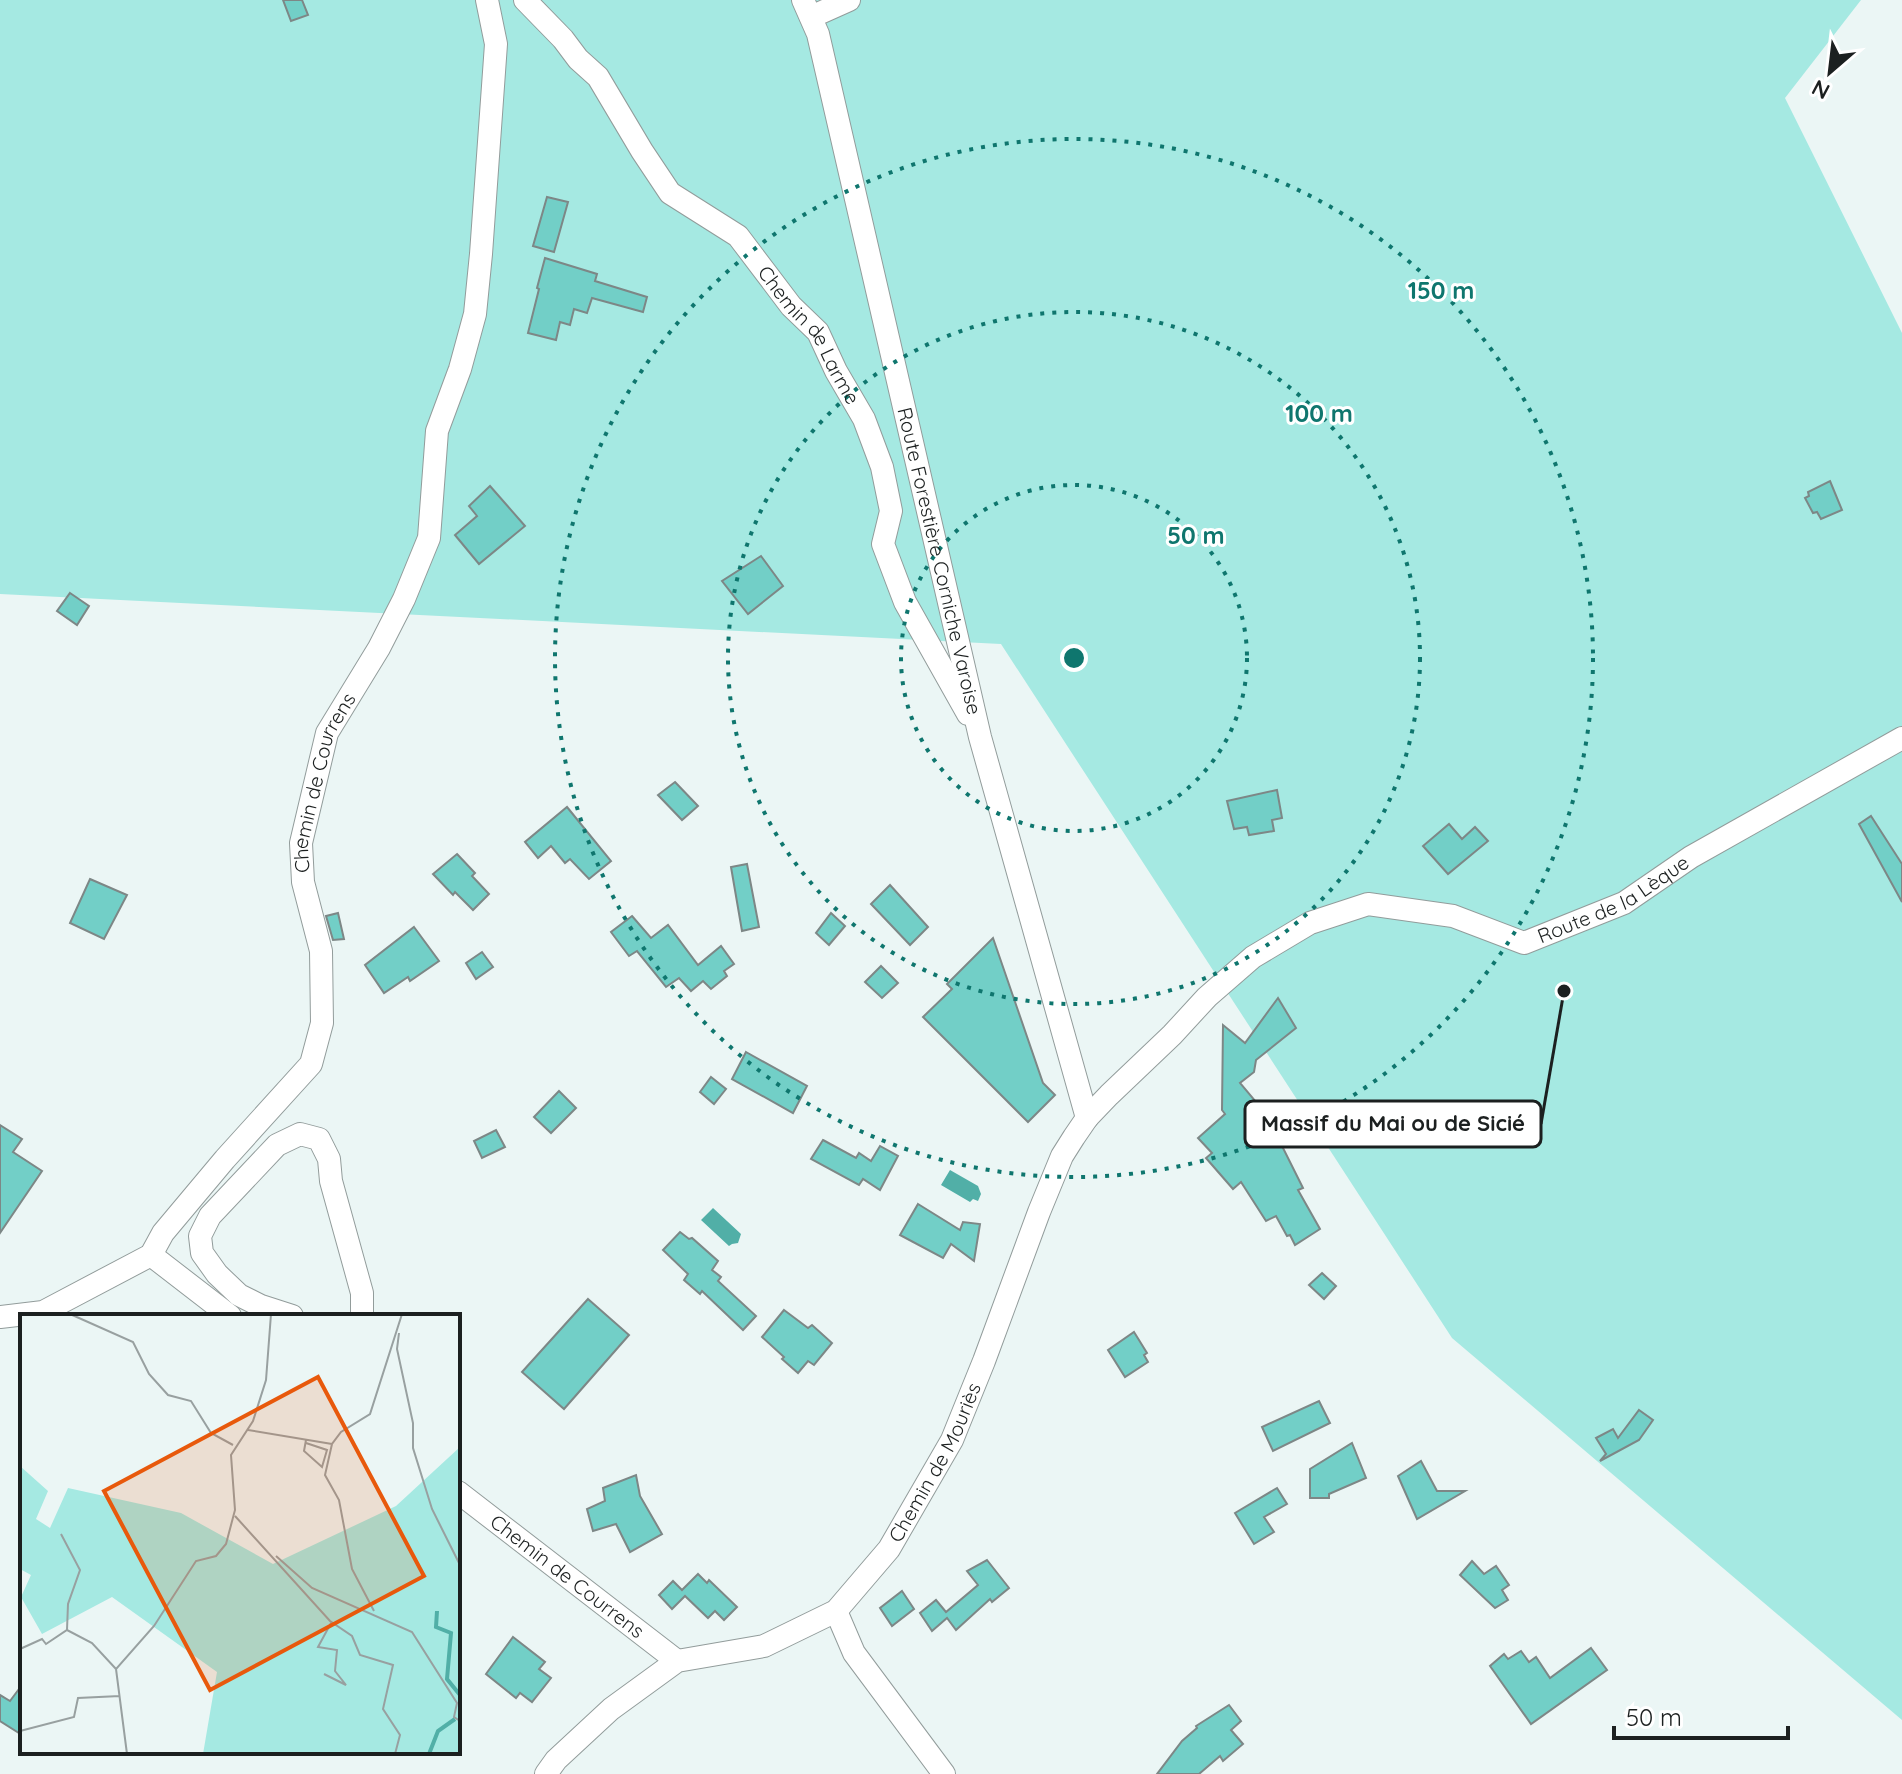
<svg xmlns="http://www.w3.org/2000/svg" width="1902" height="1774" viewBox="0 0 1902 1774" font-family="Quicksand,sans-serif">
	<rect width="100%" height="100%" fill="#ebf6f5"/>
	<path fill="#a5e9e2" d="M0,0H1861L1785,98L1902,333V1720L1452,1338L1001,644L0,594Z"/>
	<g fill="#51afa7">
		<path d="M950,1170L978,1186L981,1194L978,1201L973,1199L970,1202L941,1185Z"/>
		<path d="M713,1208L741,1234L738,1243L732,1244L729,1246L701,1220Z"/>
	</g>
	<g fill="#72cfc7" stroke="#7d8786" stroke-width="2">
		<path d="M283,0H302L308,15L291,21Z"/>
		<path d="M547,197L568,202L554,252L533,246Z"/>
		<path d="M545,258L597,274L595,281L647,297L643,312L592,298L587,313L574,309L570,325L560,322L556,340L528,333L539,289L537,288Z"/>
		<path d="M1830,481L1842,510L1821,519L1817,512L1813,513L1805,498L1809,496L1808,492Z"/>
		<path d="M490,486L525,526L479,564L455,535L477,516L469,506Z"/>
		<path d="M761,556L783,586L748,614L722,581Z"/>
		<path d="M70,593L89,606L77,625L57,611Z"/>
		<path d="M675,782L698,806L682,820L658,795Z"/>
		<path d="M1277,790L1282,818L1272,820L1274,831L1249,835L1247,827L1234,829L1227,801Z"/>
		<path d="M567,807L611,861L589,879L570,859L565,863L551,846L538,858L525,842Z"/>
		<path d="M1871,816L1902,864V902L1859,824Z"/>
		<path d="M1449,824L1462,839L1475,827L1488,841L1448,874L1423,846Z"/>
		<path d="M457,854L475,873L472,876L489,894L473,910L455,892L453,895L433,874Z"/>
		<path d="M747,864L759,927L742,931L731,867Z"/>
		<path d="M90,879L127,895L104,939L70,923Z"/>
		<path d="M890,885L928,927L910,945L871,904Z"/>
		<path d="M338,913L344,939L333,940L326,916Z"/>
		<path d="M831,913L845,926L829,945L816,933Z"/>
		<path d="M632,916L651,938L668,925L698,965L721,946L734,964L724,971L727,976L711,989L703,981L691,991L679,978L666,987L637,951L629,956L611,932Z"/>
		<path d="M414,927L439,961L410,981L408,977L384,993L365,965Z"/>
		<path d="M993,938L1043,1083L1055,1095L1028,1122L923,1017L952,989L947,984Z"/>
		<path d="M482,952L493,967L476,979L466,963Z"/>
		<path d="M881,966L898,983L882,998L865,982Z"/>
		<path d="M1278,998L1296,1028L1256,1060L1254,1072L1240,1083L1288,1140L1282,1146L1303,1188L1298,1190L1320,1229L1295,1245L1290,1235L1287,1236L1276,1216L1266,1221L1241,1182L1233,1189L1206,1158L1212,1153L1198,1138L1225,1114L1222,1110L1223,1025L1245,1043Z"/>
		<path d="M746,1052L807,1086L793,1113L732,1079Z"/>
		<path d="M711,1077L726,1089L714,1104L700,1092Z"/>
		<path d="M559,1091L576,1108L551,1133L534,1117Z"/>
		<path d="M0,1125L22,1139L13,1152L42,1171L0,1233Z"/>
		<path d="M496,1130L505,1147L482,1158L474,1141Z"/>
		<path d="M823,1140L856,1158L859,1153L871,1161L880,1146L898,1156L880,1190L863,1179L859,1185L811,1159Z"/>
		<path d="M918,1204L960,1230L963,1222L980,1224L974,1261L951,1244L943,1258L900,1235Z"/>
		<path d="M680,1232L689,1239L692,1238L718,1261L712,1270L721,1277L718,1281L756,1316L743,1330L702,1291L700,1294L684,1280L688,1274L663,1250Z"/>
		<path d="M1322,1273L1336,1286L1324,1299L1309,1285Z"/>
		<path d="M588,1299L629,1335L564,1409L522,1372Z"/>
		<path d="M784,1310L808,1328L812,1325L832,1343L814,1365L808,1361L798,1373L782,1359L784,1357L762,1337Z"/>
		<path d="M1134,1332L1147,1353L1144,1355L1148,1362L1125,1377L1108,1350Z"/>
		<path d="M1319,1401L1330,1423L1273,1451L1262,1427Z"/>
		<path d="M1639,1410L1653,1420L1639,1440L1600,1461L1606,1454L1596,1438L1613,1429L1618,1438Z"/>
		<path d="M1352,1443L1366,1478L1329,1494V1498H1310V1469Z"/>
		<path d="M1421,1461L1437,1491H1465L1417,1519L1398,1476Z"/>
		<path d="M636,1475L640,1496L662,1534L630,1552L616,1524L593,1531L587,1509L605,1501L603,1488Z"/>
		<path d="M1277,1488L1287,1504L1264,1517L1274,1532L1254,1544L1235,1513Z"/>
		<path d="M987,1560L1009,1588L992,1602L990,1599L956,1630L947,1618L932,1631L920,1613L936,1600L946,1612L978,1585L967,1571Z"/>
		<path d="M1472,1561L1484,1574L1496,1566L1509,1585L1502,1590L1508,1600L1495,1608L1460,1575Z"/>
		<path d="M698,1574L707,1583L709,1580L737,1607L724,1620L715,1611L708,1618L685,1596L672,1609L659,1595L673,1581L682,1590Z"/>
		<path d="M902,1591L914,1609L892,1626L880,1608Z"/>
		<path d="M513,1637L545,1662L539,1669L551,1678L532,1702L520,1693L516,1698L486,1674Z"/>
		<path d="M1591,1648L1607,1670L1531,1724L1490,1666L1504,1654L1508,1659L1521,1651L1529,1662L1536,1657L1550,1678Z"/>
		<path d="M22,1685V1735L0,1721V1695L10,1701Z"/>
		<path d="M1229,1705L1241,1721L1231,1730L1243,1744L1223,1761L1220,1756L1199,1774H1157L1182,1741L1197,1728L1196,1726Z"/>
	</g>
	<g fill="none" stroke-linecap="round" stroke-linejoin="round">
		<g stroke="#929c9b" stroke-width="24">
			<g id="minor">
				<path id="s1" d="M525,0L563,39L578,59L598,77L642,151L670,193L738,236L791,306L818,332L836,371L864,419L882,467L891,511L883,544L905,602L968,714"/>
				<path id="s2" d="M803,0L818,34L980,737L1087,1118"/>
				<path d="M811,17L849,0"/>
				<path d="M151,1255L230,1316"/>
				<path d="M292,1316L261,1306L239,1295L217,1274L202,1253L200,1236L210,1216L277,1145L300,1134L319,1139L329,1159L331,1181L362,1293V1316"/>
				<path id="s3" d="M0,1317L43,1312L151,1255L163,1233L225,1159L311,1064L322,1023L321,951L303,882L301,843L327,733L379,648L404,599L429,538L437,431L460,369L475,314L481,254L496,44L487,0"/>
				<path id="s4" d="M458,1492L677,1661"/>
				<path d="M836,1611L854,1653L944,1774"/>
				<path id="s5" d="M546,1774L556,1760L611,1709L677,1661L764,1646L836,1611L889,1549L952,1440L984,1361L1039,1212L1062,1156L1074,1137L1087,1118L1109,1095L1172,1035L1207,997L1253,957L1310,923L1368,904L1453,916L1524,943L1624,903L1691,857L1902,738"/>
			</g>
		</g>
		<use href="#minor" stroke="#fff" stroke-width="22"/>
	</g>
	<g fill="none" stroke="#0f766e" stroke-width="4" stroke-dasharray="4 8">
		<circle cx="1074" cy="658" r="173"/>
		<circle cx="1074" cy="658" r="346"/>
		<circle cx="1074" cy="658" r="519"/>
	</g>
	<g text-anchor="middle" stroke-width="6" stroke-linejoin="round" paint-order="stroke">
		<g font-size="20" fill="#1c2020" stroke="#fff">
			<text dy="7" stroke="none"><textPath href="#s1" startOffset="446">Chemin de Larme</textPath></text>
			<text dy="7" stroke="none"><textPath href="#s2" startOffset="578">Route Forestière Corniche Varoise</textPath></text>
			<text dy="7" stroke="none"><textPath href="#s3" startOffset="704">Chemin de Courrens</textPath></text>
			<text dy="7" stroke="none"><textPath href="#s5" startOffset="1520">Route de la Lèque</textPath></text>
			<text dy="7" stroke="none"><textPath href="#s5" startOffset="522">Chemin de Mouriès</textPath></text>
			<text dy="7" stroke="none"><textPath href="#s4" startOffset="138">Chemin de Courrens</textPath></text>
		</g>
	</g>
	<g transform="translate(20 1314)">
		<rect width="440" height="440" fill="#ebf6f5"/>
		<path d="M440,133V440H183L197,358L92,283L22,320L1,283L11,261L0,255V152L28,177L16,205L30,214L48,174L161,199L253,250L376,192Z" fill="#a5e9e2"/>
		<path fill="none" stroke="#51afa7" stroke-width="4" d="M417,297L416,313L431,319L427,365L440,381M409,440L418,417L435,405"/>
		<path fill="none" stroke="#98a0a0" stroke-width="2" d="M50,0L113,28L129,60L148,81L171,87L191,119L213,131M379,19L377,35L393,109V134L412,195L440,251M228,116L312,130M286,126L284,137L302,153L307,136L286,129M215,202L310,307L332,322L340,341L373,351L363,395L380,421L375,440M41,220L60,256L48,290L47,316M256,242L292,274L392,318L437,389L434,403L440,407M354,297L332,255L319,186L305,161L312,130L321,118L350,100L382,0M0,335L22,325L26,330L47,316L72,329L96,355M304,360L326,371L315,357L317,336L298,333L311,309M0,417L54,403L58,384L100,382M107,440L96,355L134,312L176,247L196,242L206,230L215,196L211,141L233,107L246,66L251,0"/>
		<path fill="#e8590c" fill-opacity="0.15" stroke="#e8590c" stroke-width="4" d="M298,63L404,262L190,376L84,177Z"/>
		<rect width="440" height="440" fill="none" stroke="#1c2020" stroke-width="4"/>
	</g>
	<circle cx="1074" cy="658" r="12" fill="#0f766e" stroke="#fff" stroke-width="4"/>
	<g font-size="24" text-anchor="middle" font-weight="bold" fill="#0f766e" stroke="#fff" stroke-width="6" stroke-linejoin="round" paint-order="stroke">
		<text x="1441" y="299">150 m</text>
		<text x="1319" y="422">100 m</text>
		<text x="1196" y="544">50 m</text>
	</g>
	<path fill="none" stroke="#1c2020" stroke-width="3" d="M1564 991L1541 1124"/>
	<circle fill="#1c2020" stroke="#fff" stroke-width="3" cx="1564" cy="991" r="8"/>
	<rect fill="#fff" stroke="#1c2020" stroke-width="3" x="1245" y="1101" width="296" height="46" rx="8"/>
	<g font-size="22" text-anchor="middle" font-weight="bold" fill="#1c2020">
		<text x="1393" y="1131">Massif du Mai ou de Sicié</text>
	</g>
	<g transform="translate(1830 72) rotate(208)" stroke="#ffffff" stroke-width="6" paint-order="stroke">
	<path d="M0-6L14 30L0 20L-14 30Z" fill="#1c2020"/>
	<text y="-12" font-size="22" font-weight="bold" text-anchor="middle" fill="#1c2020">N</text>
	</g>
	<path d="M1614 1726v12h174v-12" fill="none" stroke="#1c2020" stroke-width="4"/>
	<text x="1626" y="1726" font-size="24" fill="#1c2020" stroke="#ffffff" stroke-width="6" paint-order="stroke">50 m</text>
</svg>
